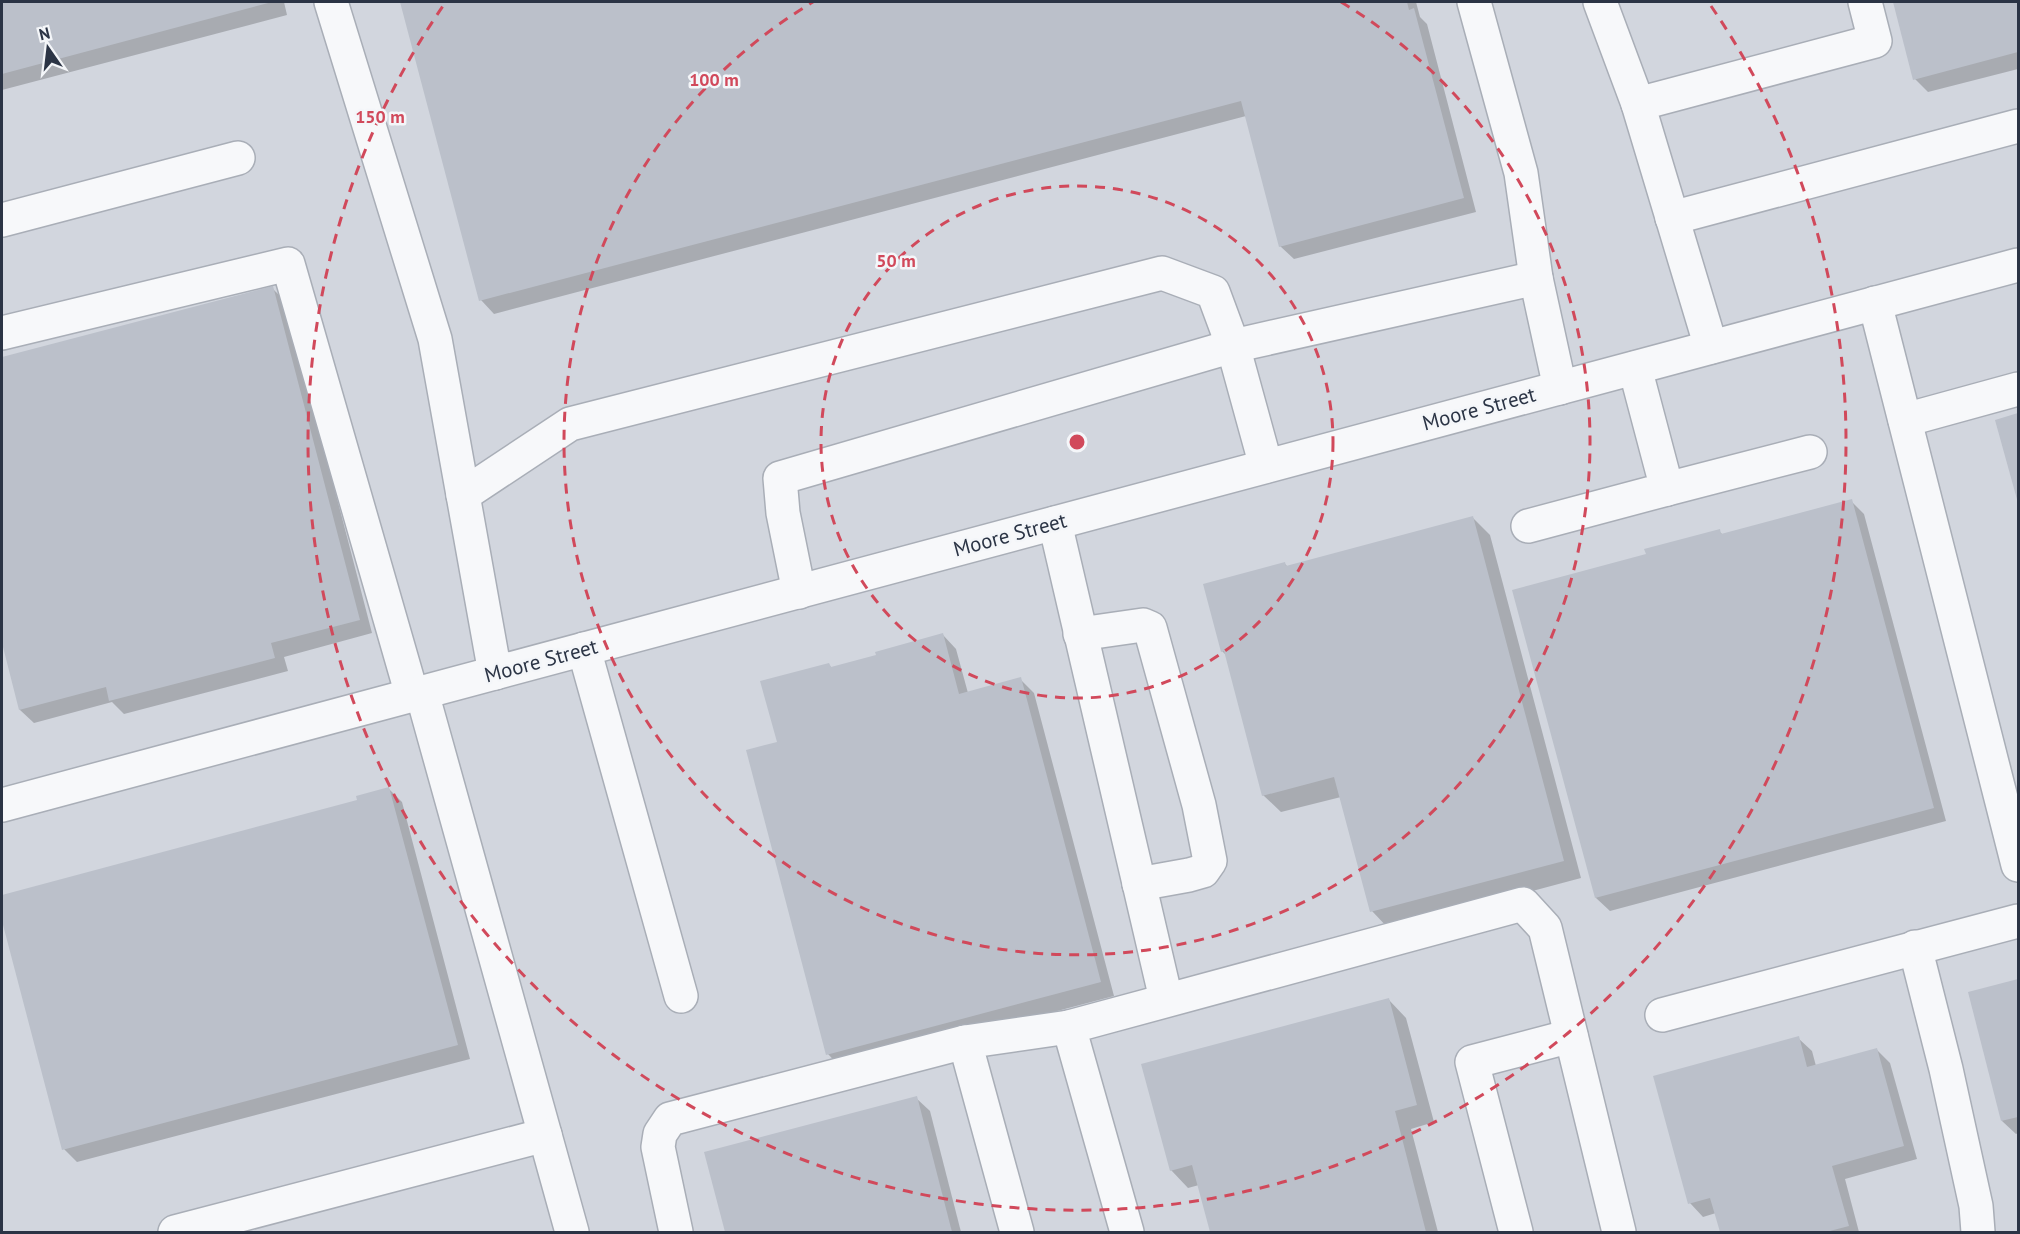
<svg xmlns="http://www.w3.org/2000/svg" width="2020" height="1234" viewBox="0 0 2020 1234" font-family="'PT Sans',sans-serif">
	<rect width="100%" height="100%" fill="#e4e7ec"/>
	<rect fill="#d2d6de" x="2" y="2" width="2016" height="1230"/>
	<g fill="#0003">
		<path d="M2,2H284L287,15L2,90Z"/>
		<path d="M402,2H1416L1420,17L1427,24L1476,212L1294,259L1280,246L1246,116L494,314L481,300Z"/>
		<path d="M1894,2H2018V69L1928,92L1915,79Z"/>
		<path d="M272,288L286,302L372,633L284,657L288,671L124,714L112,702L34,723L20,710L2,637V359Z"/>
		<path d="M2018,415V500L1996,421Z"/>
		<path d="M1851,501L1864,514L1946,821L1610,911L1596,898L1647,555L1719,531L1723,535Z"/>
		<path d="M1473,518L1490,535L1581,878L1389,929L1372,911L1341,797L1281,812L1263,795L1227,656L1222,651L1285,564L1288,567Z"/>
		<path d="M943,635L956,649L968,693L1020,679L1034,693L1114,996L841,1068L828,1054L778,743L829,665L832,668L878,656Z"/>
		<path d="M389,789L402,802L470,1059L77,1162L64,1149L2,915V896L359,801Z"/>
		<path d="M2018,981V1133L2016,1134L2002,1121L1969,993Z"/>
		<path d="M1389,1000L1406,1018L1434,1122L1411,1129L1438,1232H1212L1199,1185L1188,1188L1171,1170Z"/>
		<path d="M1798,1038L1812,1051L1816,1066L1877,1050L1890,1063L1917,1159L1845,1179L1859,1232H1721L1716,1213L1703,1217L1690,1203Z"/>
		<path d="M916,1098L930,1111L961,1232H726L706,1153Z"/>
	</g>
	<g fill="#bbc0ca">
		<path d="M2,2H272L2,74Z"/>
		<path d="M400,2H1407L1409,10L1414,8L1464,198L1279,247L1241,101L479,301Z"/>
		<path d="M1893,2H2018V52L1913,80Z"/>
		<path d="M273,286L360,620L271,643L275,658L109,701L106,687L19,710L2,643V357Z"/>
		<path d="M2018,413V503L1995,420Z"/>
		<path d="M1852,499L1934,808L1595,898L1512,590L1646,554L1644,549L1720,529L1721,534Z"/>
		<path d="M1473,516L1564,861L1370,912L1334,777L1262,796L1224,651L1221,652L1203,584L1285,562L1286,566Z"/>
		<path d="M943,633L959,694L1021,677L1101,982L826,1055L746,750L777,742L760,681L829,663L831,667L876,655L875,652Z"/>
		<path d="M389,787L458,1045L62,1150L2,921V895L357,800L356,796Z"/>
		<path d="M2018,979V1117L2001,1121L1968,992Z"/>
		<path d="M1389,998L1417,1105L1395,1111L1426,1232H1210L1192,1165L1170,1171L1141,1064Z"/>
		<path d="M1799,1036L1807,1067L1877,1048L1904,1146L1832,1166L1849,1226L1826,1232H1720L1710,1198L1688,1204L1653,1076Z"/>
		<path d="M917,1096L952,1232H725L704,1152Z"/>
	</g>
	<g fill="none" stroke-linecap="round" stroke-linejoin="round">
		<g stroke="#a9aeb7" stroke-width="36">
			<g id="minor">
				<path d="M331,2L435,339L495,673"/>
				<path d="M1474,2L1521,173L1536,278L1560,388"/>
				<path d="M1600,2L1638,104"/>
				<path d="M1672,218L2018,126"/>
				<path d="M2,220L238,158"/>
				<path d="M1875,303L2018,865"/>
				<path d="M2,333L288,264L412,695"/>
				<path d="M1711,347L1638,104L1875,41L1865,2"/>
				<path d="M1905,420L2018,389"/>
				<path d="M1667,489L1810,452"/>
				<path d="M463,495L570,424L1162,273L1213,292L1233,346L1266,466"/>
				<path d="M1055,523L1166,999"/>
				<path d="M1528,526L1667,489L1635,368"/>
				<path d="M799,592L783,513L780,478L1233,346L1536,278"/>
				<path d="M1080,634L1143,625L1150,628L1199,805L1210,861L1203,871L1189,875L1139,884"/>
				<path d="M584,649L681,996"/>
				<path d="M422,693L572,1232"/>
				<path d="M2,805L2018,265"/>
				<path d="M1915,947L1946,1069L1976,1206L1978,1232"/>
				<path d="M1662,1015L2018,921"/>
				<path d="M175,1232L545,1135"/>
				<path d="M676,1232L658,1147L660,1134L670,1119L965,1042"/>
				<path d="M1017,1232L965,1042L1069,1027"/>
				<path d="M1127,1232L1069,1027L1523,904L1545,928L1619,1232"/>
				<path d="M1516,1232L1472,1062L1571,1036"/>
			</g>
		</g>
		<use href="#minor" stroke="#f7f8fa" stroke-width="33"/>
	</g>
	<g fill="none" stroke="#d1495b" stroke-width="3" stroke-dasharray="10 8">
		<circle cx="1077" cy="442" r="256"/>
		<path d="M1341 2A513 513 0 1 1 813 2"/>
		<path d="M1711 6A769 769 0 1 1 443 6"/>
	</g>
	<g text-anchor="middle" stroke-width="5" stroke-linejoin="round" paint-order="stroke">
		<g font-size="21" fill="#2b3445" stroke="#f4f6f9">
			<text transform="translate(1479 409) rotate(-15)" y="7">Moore Street</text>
			<text transform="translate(1010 535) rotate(-15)" y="7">Moore Street</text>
			<text transform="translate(541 661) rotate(-15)" y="7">Moore Street</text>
		</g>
	</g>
	<circle cx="1077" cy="442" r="9" fill="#d1495b" stroke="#f4f6f9" stroke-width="3"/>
	<g font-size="18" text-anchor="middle" font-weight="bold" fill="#d1495b" stroke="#f4f6f9" stroke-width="5" stroke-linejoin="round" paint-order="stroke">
		<text x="714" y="86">100 m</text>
		<text x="380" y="123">150 m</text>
		<text x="896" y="267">50 m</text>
	</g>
	<rect width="2020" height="1234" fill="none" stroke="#2b3445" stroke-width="6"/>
	<g transform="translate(48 48) rotate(346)" stroke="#f4f6f9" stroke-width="4.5" paint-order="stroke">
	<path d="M0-4.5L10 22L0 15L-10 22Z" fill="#2b3445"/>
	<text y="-9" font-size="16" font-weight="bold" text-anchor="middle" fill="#2b3445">N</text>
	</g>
</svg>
